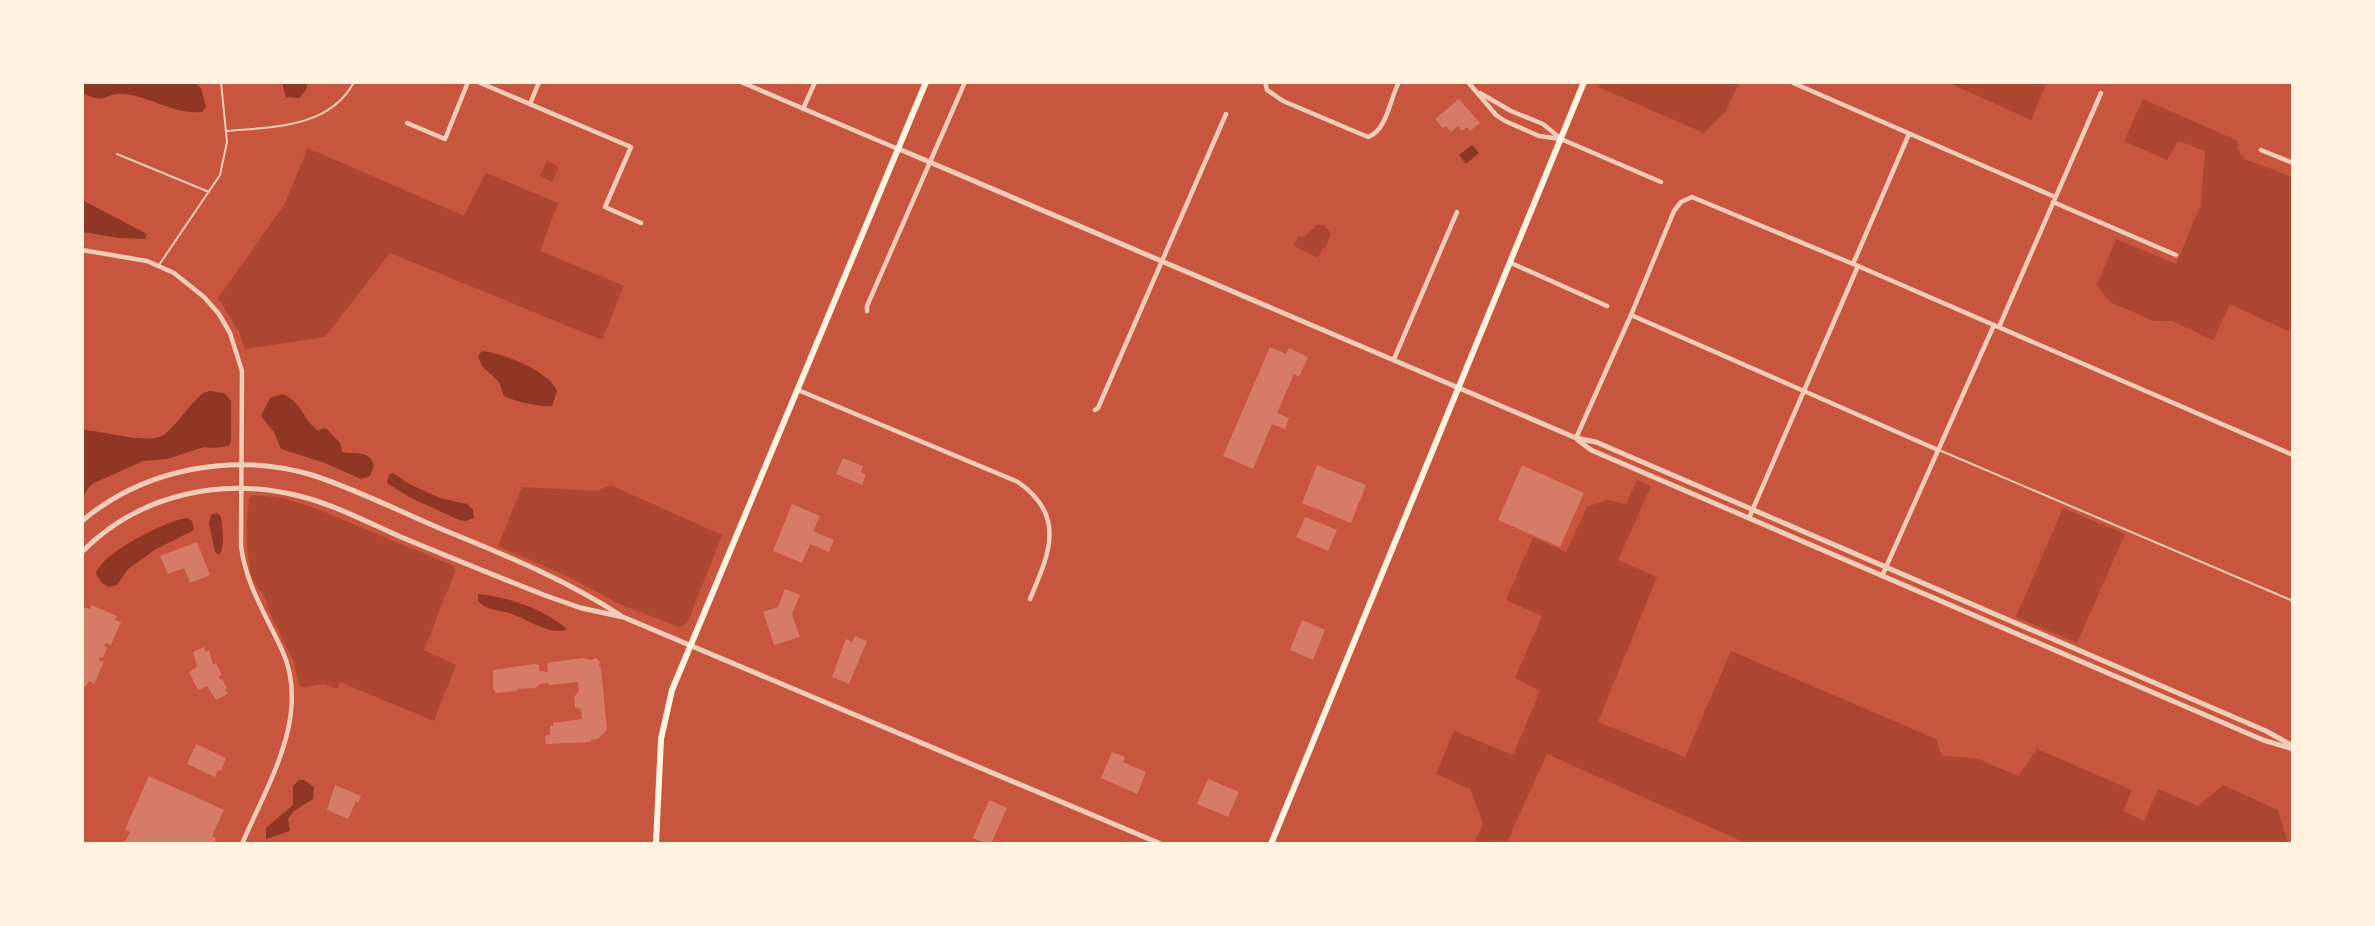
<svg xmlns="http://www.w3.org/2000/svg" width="2375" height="926" viewBox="0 0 2375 926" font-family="Spectral,serif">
	<rect width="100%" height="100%" fill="#c8553d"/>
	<g fill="#ae4732">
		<path d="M1600,82H1739L1726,111L1704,133L1598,87Z"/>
		<path d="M1947,82H2047L2031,120Z"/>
		<path d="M2143,99L2238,141L2237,148L2244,159L2293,177V324L2288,331L2230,304L2213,340L2172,321H2154L2110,302L2097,285L2116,239L2176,264L2201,204L2205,151L2178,141L2167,160L2124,141Z"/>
		<path d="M308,148L464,216L486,173L558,203L540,251L624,286L602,340L390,253L325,337L245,349L239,332L218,298L284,205Z"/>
		<path d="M547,161L559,167L552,182L540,176Z"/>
		<path d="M1317,225H1325L1331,234L1326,247L1322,249L1318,258L1294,246L1298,236L1304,237Z"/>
		<path d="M1637,480L1651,486L1618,560L1657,577L1598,722L1685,757L1731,651L1936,739L1942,756L1976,758L2018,776L2037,749L2132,790L2123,811L2144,821L2158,789L2198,806L2223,785L2278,810L2288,844H1748L1547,754L1506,844H1474L1483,823L1470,789L1436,774L1454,731L1513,755L1540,691L1515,678L1542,616L1506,600L1533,537L1566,552L1587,507L1607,500L1626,504Z"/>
		<path d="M610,485L722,535L690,617L686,624L679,627L617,603L571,578L498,546L522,487L597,491Z"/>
		<path d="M254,495L283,498L315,508L454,566L455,572L424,650L456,665L434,721L340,682L337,689L324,684L306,687L299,686L294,662L268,609C266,591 257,591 252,576C245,552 246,524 249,499Z"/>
		<path d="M2063,508L2125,534L2077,643L2016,617Z"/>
	</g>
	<g fill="#8f3625">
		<path d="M82,82H195L201,88L206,107L202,112C176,115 151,97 125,94C102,92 110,106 82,93Z"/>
		<path d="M282,82H308L306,90L299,98L286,97Z"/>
		<path d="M1472,145L1479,153L1466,164L1459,155Z"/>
		<path d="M82,200L147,234L145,239L119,238L82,232Z"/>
		<path d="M482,351C503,353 549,371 557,391L552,406C542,408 513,401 504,396L499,382L482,366L478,356Z"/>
		<path d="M210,391L224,393L231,401V441L229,446L213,448L204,447L167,459L143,461L94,483L89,487L82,498V430C102,430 150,446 165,434C179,422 189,405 203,393Z"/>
		<path d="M282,394C303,402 302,420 319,431L323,428L327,429L340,443L342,452C354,455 369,449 374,465L370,476L361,479L325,463L281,449L274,432L261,416L270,398Z"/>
		<path d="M393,473L409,484L440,498L467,504L473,510L474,518L466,521L459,520L411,498L387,483L389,475Z"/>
		<path d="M217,513L220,515C223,526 225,548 219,555L215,552L209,523L211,515Z"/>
		<path d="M187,518L192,521L194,530L156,549L128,569L117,585L109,587L102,583L96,574C100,554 167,520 187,518Z"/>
		<path d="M478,594C509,597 544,609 567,629C551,637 526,618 509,613C496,609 488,611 478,601Z"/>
		<path d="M299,780H304L314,787L313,799L294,811L288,819L290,831L266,839V828L293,805V786Z"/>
	</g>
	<g fill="#d67c66">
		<path d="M1459,99L1480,123L1470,131L1467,127L1462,131L1458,126L1451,132L1446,126L1443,128L1435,119Z"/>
		<path d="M1270,347L1286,354L1289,348L1308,357L1299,377L1294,374L1277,413L1289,418L1285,429L1272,424L1253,469L1223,456Z"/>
		<path d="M843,458L863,466L861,472L866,475L862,485L836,474Z"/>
		<path d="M1317,465L1366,485L1351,523L1302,503Z"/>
		<path d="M1522,465L1584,493L1560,547L1498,520Z"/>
		<path d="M792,504L820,516L813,531L834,540L829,552L810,544L802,563L773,551Z"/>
		<path d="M1305,517L1337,530L1328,551L1296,537Z"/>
		<path d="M197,542L210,575L190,583L184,568L168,574L160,556Z"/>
		<path d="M785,589L800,595L792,614L800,637L774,645L763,612L778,607Z"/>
		<path d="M91,605L117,616L115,620L121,622L111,645L106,643L104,646L107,648L103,658L100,657L99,660L104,662L94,684L89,681L86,687L82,685V612L84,607L90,609Z"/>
		<path d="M1302,620L1325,630L1313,660L1290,650Z"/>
		<path d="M855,636L867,641L849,684L832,677L846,639L852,642Z"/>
		<path d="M204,647L206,652L209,650L213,665L216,663L222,675L219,676L220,680L222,679L227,688L225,689L228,694L216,700L207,686L198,690L189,672L197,667L193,652Z"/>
		<path d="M582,658L591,660L596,658L600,662L599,666L601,668L607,730L598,739L591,740V742L546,744L545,736L550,735V726H553V723L582,719L581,710L575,707L574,697L579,691L578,682L549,685L548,683L540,684L536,688L517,689V691L496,693L493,689V670L534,664L539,665V671L548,672L547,663Z"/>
		<path d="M196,744L226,758L221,771L218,770L215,777L187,764Z"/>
		<path d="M1112,752L1125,757L1123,762L1146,772L1137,794L1101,778Z"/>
		<path d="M149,776L224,810L212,836L216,838L214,844H124L130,832L125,829Z"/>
		<path d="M1208,779L1239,792L1228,817L1197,804Z"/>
		<path d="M335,785L361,796L358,803L356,801L348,819L327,810Z"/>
		<path d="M989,800L1007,808L991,844H987L973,838Z"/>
	</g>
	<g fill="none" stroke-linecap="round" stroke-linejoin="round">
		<g stroke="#f1ccb7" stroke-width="2">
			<path d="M227,131C272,127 330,128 354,82"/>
			<path d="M117,154L209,192"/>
			<path d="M159,265L220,175L227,142L221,82"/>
			<path d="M1939,450L2293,601"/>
		</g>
		<g stroke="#f1ccb7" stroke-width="4.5">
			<path d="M478,82L631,147L605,207L641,223"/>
			<path d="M741,82L898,149"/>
			<path d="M1265,82L1267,90L1283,101L1368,137C1387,131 1390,98 1399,82"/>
			<path d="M1468,82L1496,115L1505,121L1539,136L1561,139L1661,182"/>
			<path d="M1791,82L2055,197"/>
			<path d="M1480,93L1511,111L1543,124L1560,138"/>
			<path d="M530,104L539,82"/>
			<path d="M803,109L815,82"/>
			<path d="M407,123L445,139L468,82"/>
			<path d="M2261,150L2293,163"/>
			<path d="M2053,202L2176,255"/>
			<path d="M82,250L147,261L174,273L204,297L219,314L230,333L242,371L241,546C246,585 266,615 282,650C312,715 267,785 242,844"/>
			<path d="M1511,263L1607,306"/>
			<path d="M1853,264L1909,134"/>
			<path d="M867,311V306L965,82"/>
			<path d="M1631,315L1938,450"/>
			<path d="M1999,327L2101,93"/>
			<path d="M1394,359L1457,212"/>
			<path d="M798,390L1018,482C1067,516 1049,554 1030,599"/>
			<path d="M1095,410L1098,408L1226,114"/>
			<path d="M1576,438L1631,315L1674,211L1681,202L1692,197L1858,266L2293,455"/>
			<path d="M1749,518L1858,266"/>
			<path d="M1882,576L1994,325"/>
		</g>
		<g stroke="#f1ccb7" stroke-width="5">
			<path d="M899,149L1576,438L1596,442L2266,731L2293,746"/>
			<path d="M1578,440L1591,450L2263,740L2293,749"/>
			<path d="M82,521C145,468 234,452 312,475C355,489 397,510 439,528C502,554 563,578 620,615"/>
			<path d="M82,552C140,493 225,476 303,497C337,506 369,523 401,537C449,557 496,576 544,595L581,608L623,617L1161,844"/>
		</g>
		<g stroke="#fff3e0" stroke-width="6">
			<path d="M656,844L661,739L672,690L926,82"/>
			<path d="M1271,844L1584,82"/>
		</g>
	</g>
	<rect width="2375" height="926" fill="none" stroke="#fff3e0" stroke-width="168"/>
</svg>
